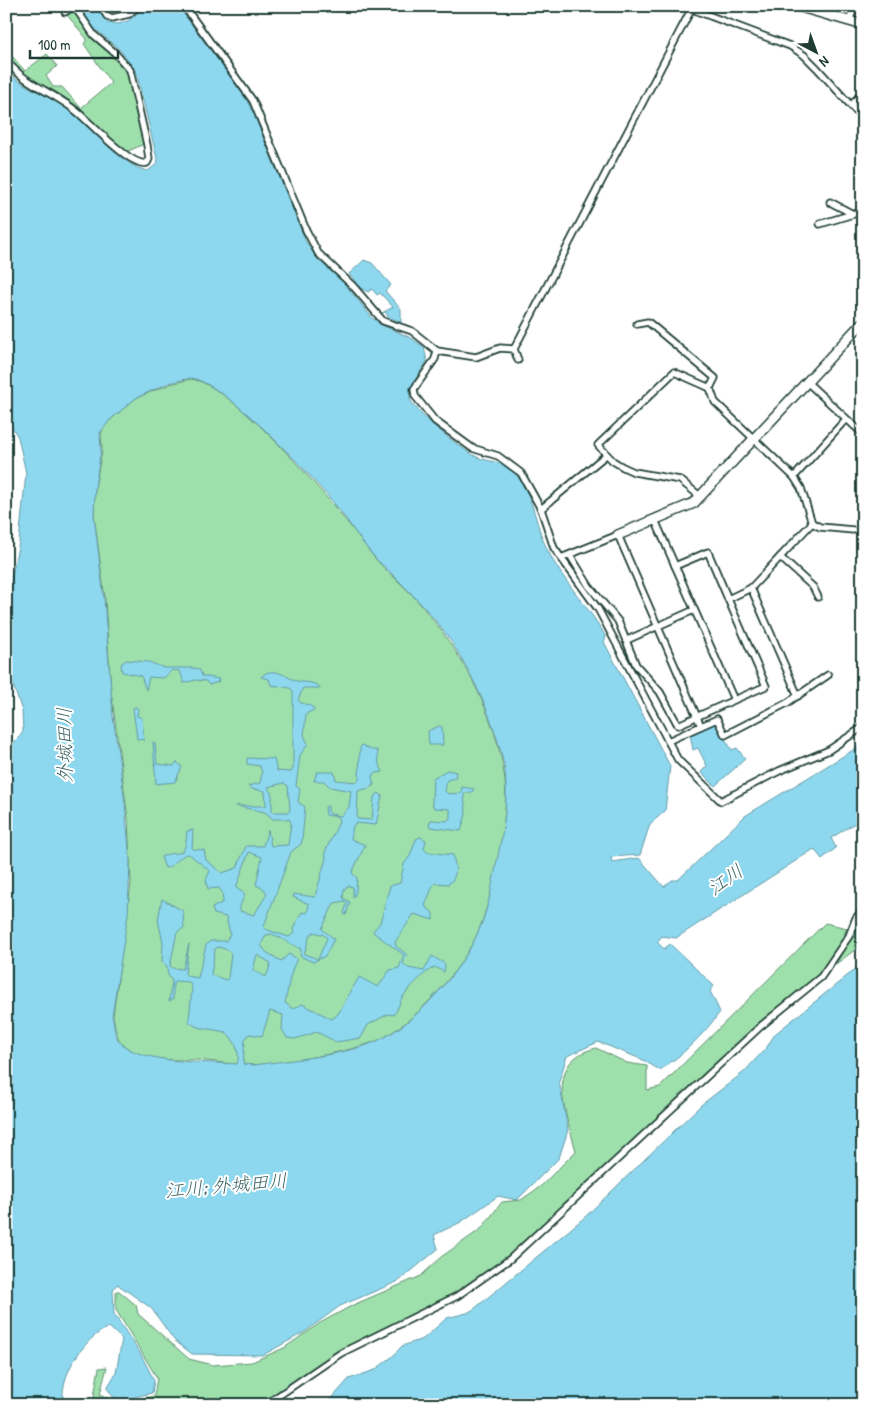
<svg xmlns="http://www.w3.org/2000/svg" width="869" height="1411" viewBox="0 0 869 1411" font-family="'Patrick Hand','Klee One',sans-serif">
	<rect width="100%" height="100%" fill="#fff"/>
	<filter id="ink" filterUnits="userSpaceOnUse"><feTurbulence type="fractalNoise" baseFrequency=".02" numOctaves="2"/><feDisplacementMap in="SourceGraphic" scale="10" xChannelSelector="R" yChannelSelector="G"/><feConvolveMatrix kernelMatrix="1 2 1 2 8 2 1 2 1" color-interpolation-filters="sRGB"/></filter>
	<g filter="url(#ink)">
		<g fill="#9ee0ab" stroke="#5e8e70">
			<path d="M74,11L92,36L120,61L129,73L144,144L126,152L66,99L51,89L20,74L6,56V49L25,71L47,54L57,66L46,76L53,87H62L81,108L111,83L84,44L87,39L67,15Z"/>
			<path d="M191,379C234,384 340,510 367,548C380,567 399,580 414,597C448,635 475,677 492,726C498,743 503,762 505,781C509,818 493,895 479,930C462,970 420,1017 383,1038C358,1051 280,1064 251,1065C232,1065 213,1061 195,1060C174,1060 147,1061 129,1049C115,1041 116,1029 113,1016L131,883L128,819L111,691L105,599L94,516L95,488L102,450L101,434L103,428L110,420L136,398L170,384Z"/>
			<path d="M825,923L847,928L836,952L819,974L757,1024L513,1253L466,1287L430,1308L338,1351L261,1405H98L94,1396L99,1368L107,1367L100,1394L118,1404L154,1396L157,1378L116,1310V1291H119L136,1305L138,1314L189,1359L213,1365L252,1362L284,1348L320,1323L353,1305L421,1276L441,1257L481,1229L502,1202L521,1200L541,1186L576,1151C566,1113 543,1061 596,1048L627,1063L647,1066V1090L660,1087Z"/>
			<path d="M856,927L863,933L860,946L836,964Z"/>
		</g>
		<g fill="#8ed8ef" stroke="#629aa4" fill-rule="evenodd">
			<path d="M82,6H95L107,23L118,24L128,21L146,6H178L249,102L306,242L317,259L345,284L374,320L377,319L378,323L411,338L424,347L427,361C422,371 405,388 411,401C418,415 462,450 477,457C489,462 501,461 512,470C534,492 534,523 547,549C562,581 589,606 606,637L604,642L670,766L665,811L650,824L640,855L611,857L612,862L639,858L664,887L672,880H678L745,816L863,744V818L831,838L836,848L822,859L814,849L676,938L662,936L657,942L664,949L670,944L714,986L710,991L720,1012C703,1035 684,1054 660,1070L641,1059L598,1042L567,1056L559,1081L568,1130L559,1158L517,1200L498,1196L461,1222L434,1235L438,1249L399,1281L340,1306L303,1333L263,1355L192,1354L174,1340L151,1308L117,1284L113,1290L114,1314L140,1353L154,1380L152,1393L121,1400L114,1398L107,1388L116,1373L122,1339L109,1327C84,1337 57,1378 64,1405H6V795L10,748L23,732L22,711L6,664V602L19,542L26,473L18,437L6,417V69C20,86 39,91 57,101C80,115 122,168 148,171L158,163L136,71L119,49L94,28L81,10ZM191,378C226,383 313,477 337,507C349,522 359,539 371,553C378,562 387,569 395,577C418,600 442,625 459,654C479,688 496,727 504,765C509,794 504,827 498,856C493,880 489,907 479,930C463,969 419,1020 381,1039C350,1055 290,1060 254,1065L243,1064L245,1039L249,1034L262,1036L270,1011L283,1015L282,1029L287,1038L295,1039L317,1032L336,1042L361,1038L368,1025L388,1014L393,1015C399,1009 398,1005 402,998C408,989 425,971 435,967L444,972L445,964L432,956L424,971L408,968L403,963L407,955L396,946L395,942L414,914L433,920V913L425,906L433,885L435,883L449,884C459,874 455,866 453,855L427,852L424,849L426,840L420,837L416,839L410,856L404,864L400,883L390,886L380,923L373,931L374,933L404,955L399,968L390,970L378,987L359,977L338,1014L332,1019L302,1004L293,1009L285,1003C289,986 289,974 297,959L289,954L281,961L266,952L261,945L266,935L272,934L301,949L300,956L313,962L325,956L334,939L322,929L334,903L345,901L347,903L344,914L346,915L350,902L343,898L344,889L348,886L353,887V898L356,892L357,878L352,873L365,845L351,839L353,826L356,823L376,825L382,796L379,793L374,797L372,820L357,819L358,791L369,788L374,785L372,777L374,773L383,772L379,764L377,750H371L362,745L360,748L359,779L357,782L336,780L334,772H317L314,781H324L330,787L351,791L349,807L341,816L330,814L328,811V806L325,807L326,815L338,817L339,822L325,852L326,858L315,897L294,894L293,897L309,904L307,913L302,912L293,929L294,933L289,937L265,929L264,926L291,852L301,844L302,841L305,807L298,802L300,789L296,786L300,755L308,744L304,735L306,714L315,709L309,705L301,703L298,700L303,688H321C313,680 303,684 294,680C284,675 271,666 261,677L269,679L271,685L290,688L293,691V769L291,772L277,771L274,759L247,758V764L260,766L262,773L260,783L248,786L252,789L265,791L266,806H236L265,812L273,819H289L291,823L288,845L271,846L268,830L263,846H246L237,868L222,873L206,860L204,850L192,849L193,830L187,831C185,864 179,847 161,857L165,868C175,867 179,854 189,854L210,871L206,880L208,889L219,888L222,892L223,902L212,908L214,914L226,917L230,934L226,941H210L206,945L198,978L187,976L185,973L189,944L183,969L172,968L170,966L177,932L184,928L183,911L162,899L158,920L163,942L162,962L167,966L168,975L172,981L169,1001L173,999V984L175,981L189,982L192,987L189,1022L197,1027L226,1032C235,1040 241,1053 237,1064C208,1062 137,1064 119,1041C113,1033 115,1024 112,1016L128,914L130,862L125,803L113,716L104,599L94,515L95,487L101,450L100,433L110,420L136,398L169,383ZM284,783L288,786L290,810L288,812H272V795L268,787ZM249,852L262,857L256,885L264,889L267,894L254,915L240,911V906L245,894L236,888ZM314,932L324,935L327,938L318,959L304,954L310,935ZM218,947L228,950L231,954L228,978L226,980L211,975L215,949ZM257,955L271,963L266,977L253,970Z"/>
			<path d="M364,260L372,263L391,285L385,291L401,309V322L388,317L386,312L382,313L393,307L380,293L377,295L372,289L368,292L362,289L349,274Z"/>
			<path d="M126,660L149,662L164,668H195L200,670L202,676L219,679L218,682L209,685L206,681L195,680L184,683L180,671L172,670L164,678L149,677L146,690L141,676L122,672L121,664Z"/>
			<path d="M136,707L138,709L137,716L142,718L144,740L137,739L133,708Z"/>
			<path d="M715,723L732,750L737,748L745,759L715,786L701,772L707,766L698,748L693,750L690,734Z"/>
			<path d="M439,726L442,727L443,745H429L428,731Z"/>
			<path d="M153,742L155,743L157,764L174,766L177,762L182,767L175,782L156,784Z"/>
			<path d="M447,770L456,772L455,778L447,780L445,791L448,794L461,793L462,787L474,789L472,792L464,793L466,814L461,831L430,827L429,824L431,820L447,821L450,818V809L434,808L432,803L433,778Z"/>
			<path d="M863,963V1405H326L349,1379L375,1370L393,1356L402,1346L423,1339L447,1318L467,1313L474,1309L585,1217L701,1105L744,1072L767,1047L775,1034Z"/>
		</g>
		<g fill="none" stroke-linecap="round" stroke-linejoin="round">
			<g stroke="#1f3d34" stroke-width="9">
				<g id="street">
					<path d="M63,6L65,12L74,6"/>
					<path d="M101,6L107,16L112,18L129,14L138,6"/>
					<path d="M184,6L253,101L306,230L318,253L353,286L383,321L412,331L437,351L476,357L500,348L514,349"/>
					<path d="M692,6L697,11L790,46L804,55L817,68L863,119"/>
					<path d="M849,21L855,6"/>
					<path d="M6,60C26,87 59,93 83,117C94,127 133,168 147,163L149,159L147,145L130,70L114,52L94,35L74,6"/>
					<path d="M851,105L863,92"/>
					<path d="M830,202L853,214"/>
					<path d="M820,224L863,211"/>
					<path d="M637,324L648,322L715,378L710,388L715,402L794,477L801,488L812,523"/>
					<path d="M437,351L435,359L414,389L415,396L435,421L472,448L498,456L521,473L541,509L554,548L598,609L678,760L721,801L779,771L829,750L863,727"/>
					<path d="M518,360L514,349L692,8"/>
					<path d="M808,383L863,434"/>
					<path d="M794,477L846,419"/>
					<path d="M701,497L680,480L634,472L623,467L613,461L598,445L674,372L710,388"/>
					<path d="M541,509L606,455"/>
					<path d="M812,523L820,527L853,530"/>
					<path d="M570,555L589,586L618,621L636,665L660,692L678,725L734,700L655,520"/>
					<path d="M780,557L813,587L818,597"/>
					<path d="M561,558L618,535L701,726L668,741"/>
					<path d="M675,566L708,552L728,599L751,588"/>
					<path d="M728,599L766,686L734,700"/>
					<path d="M627,640L694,610"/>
					<path d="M798,696L751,588L812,523"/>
					<path d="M701,726L717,719L725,735L787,703L828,675"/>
					<path d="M265,1405L341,1353L457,1296L510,1259L761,1026L821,977L849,936L856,918L863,910"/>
				</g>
			</g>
			<g stroke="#1f3d34" stroke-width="12">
				<path id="secondary" d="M618,535L694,503L863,322"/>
			</g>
			<g stroke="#1f3d34" stroke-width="12">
				<path id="primary" d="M797,6L863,25"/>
			</g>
			<use href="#street" stroke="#fff" stroke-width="5.5"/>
			<use href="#secondary" stroke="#fff" stroke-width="9"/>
			<use href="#primary" stroke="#fff" stroke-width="9"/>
		</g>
	</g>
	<g text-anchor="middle" stroke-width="4" stroke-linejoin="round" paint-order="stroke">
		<g font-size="19" font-style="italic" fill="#3b6463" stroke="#fff">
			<text transform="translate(64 745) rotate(-91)" y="7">外城田川</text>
			<text transform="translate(725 879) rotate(-35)" y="7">江川</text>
			<text transform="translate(226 1185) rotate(-5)" y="7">江川; 外城田川</text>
		</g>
	</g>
	<rect width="869" height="1411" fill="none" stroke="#fff" stroke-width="25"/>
	<rect x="12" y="12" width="844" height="1386" fill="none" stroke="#1f3d34" stroke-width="2" filter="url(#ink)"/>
	<g transform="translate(816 52) rotate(139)" stroke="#ffffff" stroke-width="4" paint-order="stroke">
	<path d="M0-4L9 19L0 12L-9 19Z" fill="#1f3d34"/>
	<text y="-8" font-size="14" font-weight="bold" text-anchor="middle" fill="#1f3d34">N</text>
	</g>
	<path d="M30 50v8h88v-8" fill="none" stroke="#1f3d34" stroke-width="2.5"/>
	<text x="38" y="50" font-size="15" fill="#1f3d34" stroke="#ffffff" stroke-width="4" paint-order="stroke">100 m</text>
</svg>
